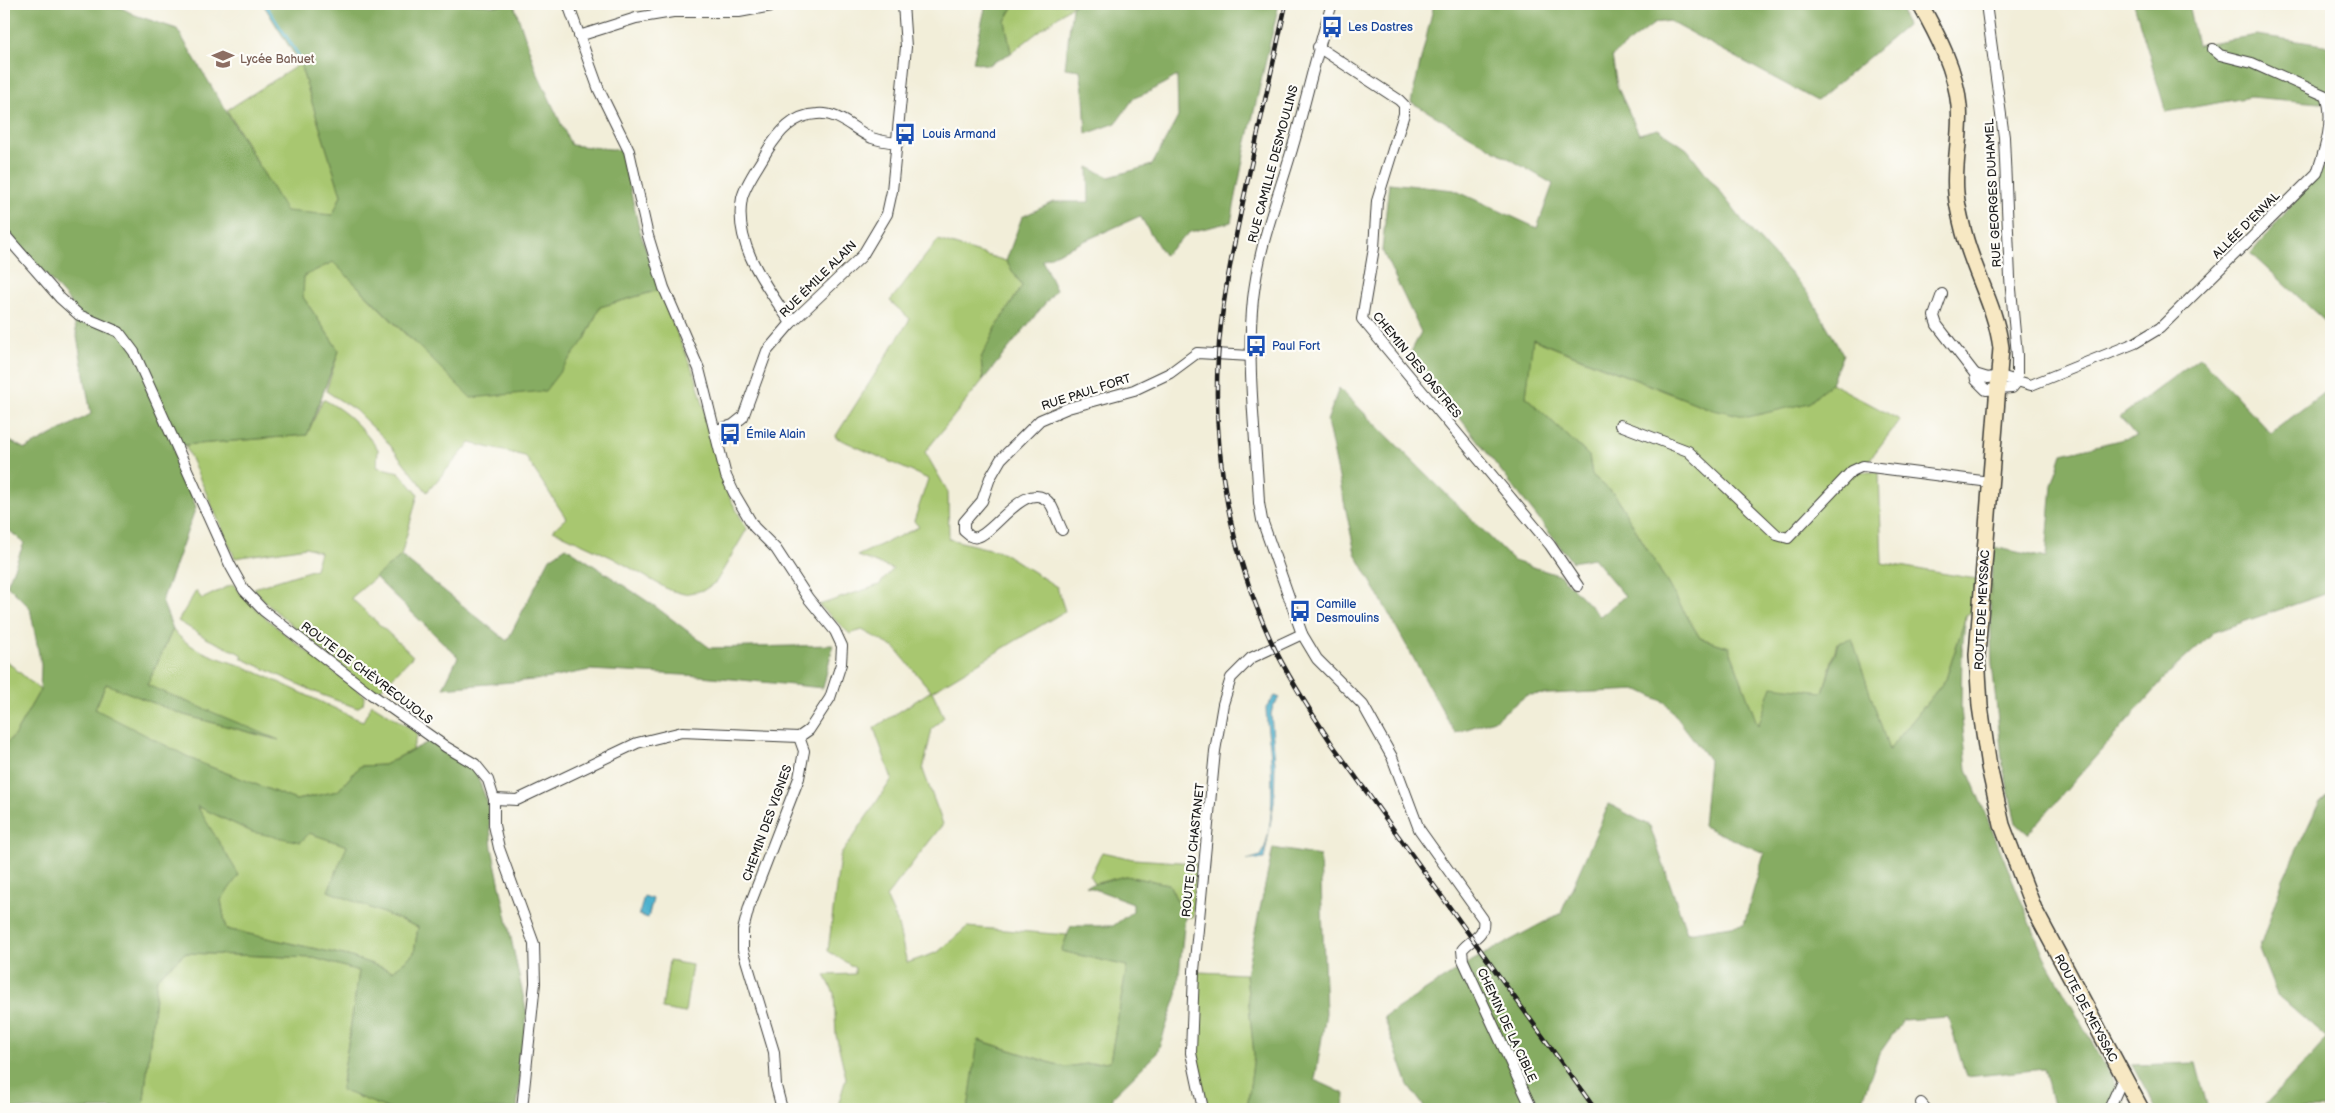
<svg xmlns="http://www.w3.org/2000/svg" width="2335" height="1113" viewBox="0 0 2335 1113" font-family="'Balsamiq Sans',sans-serif">
	<rect width="100%" height="100%" fill="#fdfcf7"/>
	<filter id="ink" filterUnits="userSpaceOnUse"><feTurbulence type="fractalNoise" baseFrequency=".02" numOctaves="2"/><feDisplacementMap in="SourceGraphic" scale="10" xChannelSelector="R" yChannelSelector="G"/><feConvolveMatrix kernelMatrix="1 2 1 2 8 2 1 2 1" color-interpolation-filters="sRGB"/></filter>
	<filter id="wash" filterUnits="userSpaceOnUse"><feTurbulence type="fractalNoise" baseFrequency=".0096" numOctaves="4" result="noise"/><feDisplacementMap in="SourceGraphic" scale="20" xChannelSelector="R" yChannelSelector="G"/><feGaussianBlur stdDeviation="1.12" result="paint"/><feColorMatrix in="noise" values="0 0 0 0 0 0 0 0 0 0 0 0 0 0 0 0 0 1.4 0 .05"/><feComposite in="paint" operator="in"/></filter>
	<g filter="url(#wash)">
		<rect width="100%" height="100%" fill="#f2eed9"/>
		<g fill="#a8c770" stroke="#627246">
			<path d="M1015,4H1074L1011,53L1005,21Z"/>
			<path d="M300,64L341,195L333,215L286,212L227,110Z"/>
			<path d="M938,240L1006,261L1022,286L997,326L981,358L983,380L925,452L948,492L949,539L1002,552L1057,587L1065,611L932,691L944,717L932,729L923,770L943,824L886,897L897,921L907,963L938,952L967,927L1067,935L1062,951L1127,966L1110,1061L1064,1067L979,1040L968,1109H837L846,1078L836,1035L834,993L825,975L855,974V968L828,951L840,856L892,779L874,728L931,691L895,648L862,630L850,634L819,605L879,585L893,569L857,556L919,527L914,521L928,479L835,437L910,319L890,301Z"/>
			<path d="M333,262L414,343L585,339L600,307L659,290L696,378L727,493L747,529L716,582L704,590L684,594L669,590L613,558L553,530L566,518L525,456L470,443L427,492L385,439L355,410L326,391L339,351L303,297V276Z"/>
			<path d="M1532,339L1705,407L1809,403L1831,383L1900,420L1860,472H1879L1882,563L1970,578L1991,580L1990,603L1966,616L1946,679L1889,750L1837,643L1823,692L1758,727L1729,647L1700,638L1615,495L1592,475L1589,456L1526,397Z"/>
			<path d="M323,399C349,413 360,426 378,449L377,467L399,472L418,494L401,556L351,598L413,656L377,693L362,684L266,603L254,588L315,569L320,552L306,547L235,558L185,445L307,435Z"/>
			<path d="M233,584C265,624 324,663 365,696L363,704L357,708L322,695L241,658L243,655L208,639L178,621L196,591L202,599Z"/>
			<path d="M173,629C191,654 227,659 254,671C288,686 321,702 355,718L363,721L372,704L418,733L412,750L384,765L360,766L338,791L296,800L198,762L95,710L106,684L184,715L274,739L147,686Z"/>
			<path d="M4,659L40,690L14,736L4,745Z"/>
			<path d="M196,805L252,832L309,833L348,846L328,891L418,927L414,953L393,971L348,956L226,929L221,900Z"/>
			<path d="M1102,852L1133,859L1196,863L1193,917H1185L1169,884L1125,876L1094,884L1090,876Z"/>
			<path d="M184,953L314,958L359,971L341,1089L389,1109H143L157,978Z"/>
			<path d="M669,961L692,965L685,1013L662,1009Z"/>
			<path d="M1198,972L1246,974L1254,1055L1247,1109H1208L1195,1047Z"/>
		</g>
		<g fill="#86ac62" stroke="#51643f" fill-rule="evenodd">
			<path d="M4,4H114L135,15L177,29L286,211L333,215L341,195L300,64L263,4H482L492,6L514,4L536,70L571,145L621,150L639,228L659,290L600,307L585,339L545,391L471,398L333,262L304,276L303,297L339,351L307,435L185,445L173,448L196,507L162,601L173,629L147,685L279,740L184,715L106,684L95,709L198,762L296,800L338,791L360,766L384,765L430,741L475,770L488,804L492,848L527,1014L517,1109H389L341,1090L359,971L314,958L185,953L157,978L143,1109H4V745L14,736L40,690L41,665L30,608L7,585L24,543L4,526V438L25,449L91,414L71,303L4,227ZM197,806L252,832L301,842L309,833L347,846L328,891L418,927L414,953L393,971L348,956L226,929L221,900L239,875Z"/>
			<path d="M986,4H1015L1005,21L1011,53L988,65L973,62Z"/>
			<path d="M1075,4H1279L1245,150L1231,222L1190,232L1164,255L1140,216L1042,260L1056,290L983,380L981,358L997,326L1022,286L1006,261L1022,217L1053,202H1089L1088,167L1109,177L1152,165L1178,117L1177,76L1149,92L1134,98L1116,123L1086,134L1084,97L1080,70L1065,68L1072,7Z"/>
			<path d="M1434,4H1901L1906,26L1817,101L1669,21L1655,23L1612,56L1617,86L1639,134L1658,129L1687,149L1745,224L1808,293L1843,354L1831,383L1809,403L1748,417L1705,407L1533,339L1526,397L1589,456L1592,475L1615,495L1700,638L1729,647L1758,726L1772,686L1823,692L1838,643L1852,639L1889,750L1946,679L1966,616L1962,651L1961,708L1967,769L2044,956L2129,1109H2054L2044,1069L1966,1077L1948,1017L1903,1020L1879,1054L1860,1105L1862,1109H1426L1408,1085L1384,1017L1468,963L1561,913L1609,804L1650,826L1687,933L1744,924L1764,853L1703,826L1709,760L1666,703L1639,690L1527,695L1494,720L1455,733L1355,553L1327,421L1339,388L1514,561L1561,576L1600,616L1625,596L1593,558L1572,562L1410,354L1421,332L1382,250L1389,183L1454,190L1537,228L1553,184L1411,102Z"/>
			<path d="M2134,4H2188L2197,45L2257,35L2331,46V104L2251,97L2166,112Z"/>
			<path d="M2331,159V272L2326,277L2331,284V327L2251,253Z"/>
			<path d="M2200,357L2271,433L2331,387V592L2214,632L2169,673L2028,834L2016,823L2003,767L1992,664L1990,603L1993,547L2046,558L2052,485L2062,454L2136,436L2120,417Z"/>
			<path d="M566,547L656,607L710,648L833,645L823,688L701,676L590,670L545,679L443,688L458,657L375,577L401,556L507,641L550,558Z"/>
			<path d="M2331,791V1109H2262L2327,1039L2277,995L2259,950L2283,879L2319,803Z"/>
			<path d="M1273,848L1320,856L1326,1013L1315,1080L1345,1094L1344,1109H1247L1254,1055L1246,974Z"/>
			<path d="M1125,876L1169,884L1185,917L1177,995L1157,1053L1112,1097L1113,1109H968L978,1040L1064,1067L1110,1061L1127,966L1061,951L1071,926H1113L1133,911V903L1086,886Z"/>
			<path d="M2196,1063L2208,1109H2156L2132,1065Z"/>
		</g>
		<g fill="#4eb1cd" stroke="#356674">
			<path d="M1275,696L1280,698L1273,706L1271,714L1275,764L1274,802L1264,859L1247,860L1261,856C1274,832 1272,789 1271,761C1271,744 1266,726 1266,708Z"/>
			<path d="M644,896L653,899L648,918L639,915Z"/>
		</g>
		<g fill="none" stroke-linecap="round" stroke-linejoin="round">
			<path stroke="#4eb1cd" stroke-width="2.5" d="M265,4L299,56"/>
		</g>
	</g>
	<g filter="url(#ink)">
		<g fill="none" stroke-linecap="round" stroke-linejoin="round">
			<g stroke="#3c3c38" stroke-width="12">
				<g id="minor">
					<path d="M568,4L599,90L629,151L648,236L664,288L699,369L726,476L734,493L754,527L776,549L808,598L835,631L842,646L841,664L830,698L809,730L799,737"/>
					<path d="M1332,4C1319,44 1310,84 1299,124C1284,184 1260,236 1253,299C1246,366 1256,436 1259,503L1262,520L1302,634L1317,659L1363,705L1392,757L1419,829L1483,919C1486,937 1471,938 1462,950L1463,960L1532,1109"/>
					<path d="M579,36L636,18L673,12H739L783,4"/>
					<path d="M1318,47L1399,100L1404,105V114L1377,201L1374,248L1362,319L1550,545L1578,586"/>
					<path d="M4,234L60,298L79,315L119,332L134,352L230,565L244,590L264,611L371,694L446,747L475,764L488,780L494,799V825L499,848L534,944L535,983L522,1109"/>
					<path d="M1942,294L1934,316L1937,325L1975,374L1976,380L1986,390L2012,388L2017,382V355L2010,278L2004,137L1986,4"/>
					<path d="M791,323C767,287 733,245 742,198C746,182 759,166 767,151C779,132 793,115 817,114C840,112 852,129 872,138C880,141 889,142 898,143"/>
					<path d="M1975,374L1988,378L2000,376L2031,385L2135,343L2160,328L2317,173C2325,149 2335,120 2326,96L2252,63L2220,55L2213,49"/>
					<path d="M1620,425L1688,451L1777,535L1788,538L1852,471L1863,466L1990,482"/>
					<path d="M716,430L733,425L743,417L767,351L791,323L862,256L887,214L892,191L906,47L903,4"/>
					<path d="M1062,530C1058,522 1055,512 1051,505C1029,474 995,533 977,537C975,538 972,537 970,536L964,531V522L982,501L990,478L1001,459L1040,420L1068,408L1134,390L1170,373L1197,353L1251,356"/>
					<path d="M494,799L517,800L637,743L682,732L799,737"/>
					<path d="M1921,1103L1926,1109"/>
					<path d="M782,1109L776,1086L774,1052L743,950V930L749,907L799,778L804,751L799,737"/>
					<path d="M1203,1109L1191,1053L1194,971L1215,751L1223,704L1231,678L1251,658L1302,634"/>
					<path d="M2109,1109L2123,1078"/>
				</g>
			</g>
			<g stroke="#3c3c38" stroke-width="18">
				<path id="secondary" d="M1920,4C1937,34 1956,70 1959,106C1962,135 1953,163 1956,193C1957,206 1961,221 1964,233C1974,273 1996,307 2001,348L1977,655L1980,706L1989,767L2002,825L2034,909L2141,1109"/>
			</g>
			<use href="#minor" stroke="#fff" stroke-width="10"/>
			<use href="#secondary" stroke="#f7e8c3" stroke-width="15"/>
			<g stroke="#1c1c1c" stroke-width="4.5">
				<path id="rail" d="M1286,4C1272,68 1258,133 1244,197C1233,250 1221,304 1218,358C1212,454 1231,554 1271,641C1288,677 1310,711 1332,744L1595,1109"/>
			</g>
			<use href="#rail" stroke="#fdfcf7" stroke-width="2.5" stroke-dasharray="8" stroke-linecap="butt"/>
		</g>
	</g>
	<defs>
		<g id="bus-bare" transform="scale(1.725)"><path d="M-5-6H5V4H4V6H2V4H-2V6H-4V4H-5ZM-3.5-4V0h7V-4ZM-3.5 1.2v1.5H-2V1.2ZM2 1.2v1.5H3.5V1.2Z" fill="#1a4fb4" stroke="#fdfcf7" stroke-width="2.5" paint-order="stroke"/></g>
		<g id="school-bare" transform="scale(1.725)"><path d="M0-5L7-2L0 1L-7-2ZM-4 1L0 2.5L4 1V4Q0 6-4 4Z" fill="#8d6e63" stroke="#fdfcf7" stroke-width="2.5" paint-order="stroke"/></g>
	</defs>
	<g fill-rule="evenodd">
		<use href="#bus-bare" x="1332" y="27"/>
		<use href="#school-bare" x="223" y="59"/>
		<use href="#bus-bare" x="905" y="134"/>
		<use href="#bus-bare" x="1256" y="346"/>
		<use href="#bus-bare" x="730" y="434"/>
		<use href="#bus-bare" x="1300" y="611"/>
	</g>
	<g text-anchor="middle" stroke-width="4.5" stroke-linejoin="round" paint-order="stroke">
		<g font-size="12" fill="#164399" stroke="#fdfcf7" text-anchor="start">
			<text x="1348" y="31">Les Dastres</text>
			<text x="922" y="138">Louis Armand</text>
			<text x="1272" y="350">Paul Fort</text>
			<text x="746" y="438">Émile Alain</text>
			<text x="1316" y="608">Camille<tspan x="1316" dy="14">Desmoulins</tspan></text>
		</g>
		<g font-size="12" fill="#785e54" stroke="#fdfcf7" text-anchor="start">
			<text x="240" y="63">Lycée Bahuet</text>
		</g>
		<g font-size="12" fill="#1c1c1c" stroke="#fdfcf7">
			<text transform="translate(1273 164) rotate(-75)" y="4">RUE CAMILLE DESMOULINS</text>
			<text transform="translate(1993 193) rotate(-93)" y="4">RUE GEORGES DUHAMEL</text>
			<text transform="translate(2246 225) rotate(-45)" y="4">ALLÉE D'ENVAL</text>
			<text transform="translate(818 279) rotate(-45)" y="4">RUE ÉMILE ALAIN</text>
			<text transform="translate(1417 365) rotate(51)" y="4">CHEMIN DES DASTRES</text>
			<text transform="translate(1086 392) rotate(-18)" y="4">RUE PAUL FORT</text>
			<text transform="translate(1982 610) rotate(-87)" y="4">ROUTE DE MEYSSAC</text>
			<text transform="translate(367 673) rotate(37)" y="4">ROUTE DE CHÈVRECUJOLS</text>
			<text transform="translate(767 823) rotate(-70)" y="4">CHEMIN DES VIGNES</text>
			<text transform="translate(1193 850) rotate(-84)" y="4">ROUTE DU CHASTANET</text>
			<text transform="translate(2086 1008) rotate(62)" y="4">ROUTE DE MEYSSAC</text>
			<text transform="translate(1507 1025) rotate(65)" y="4">CHEMIN DE LA CIBLE</text>
		</g>
	</g>
	<rect width="2335" height="1113" fill="none" stroke="#fdfcf7" stroke-width="20"/>
</svg>
